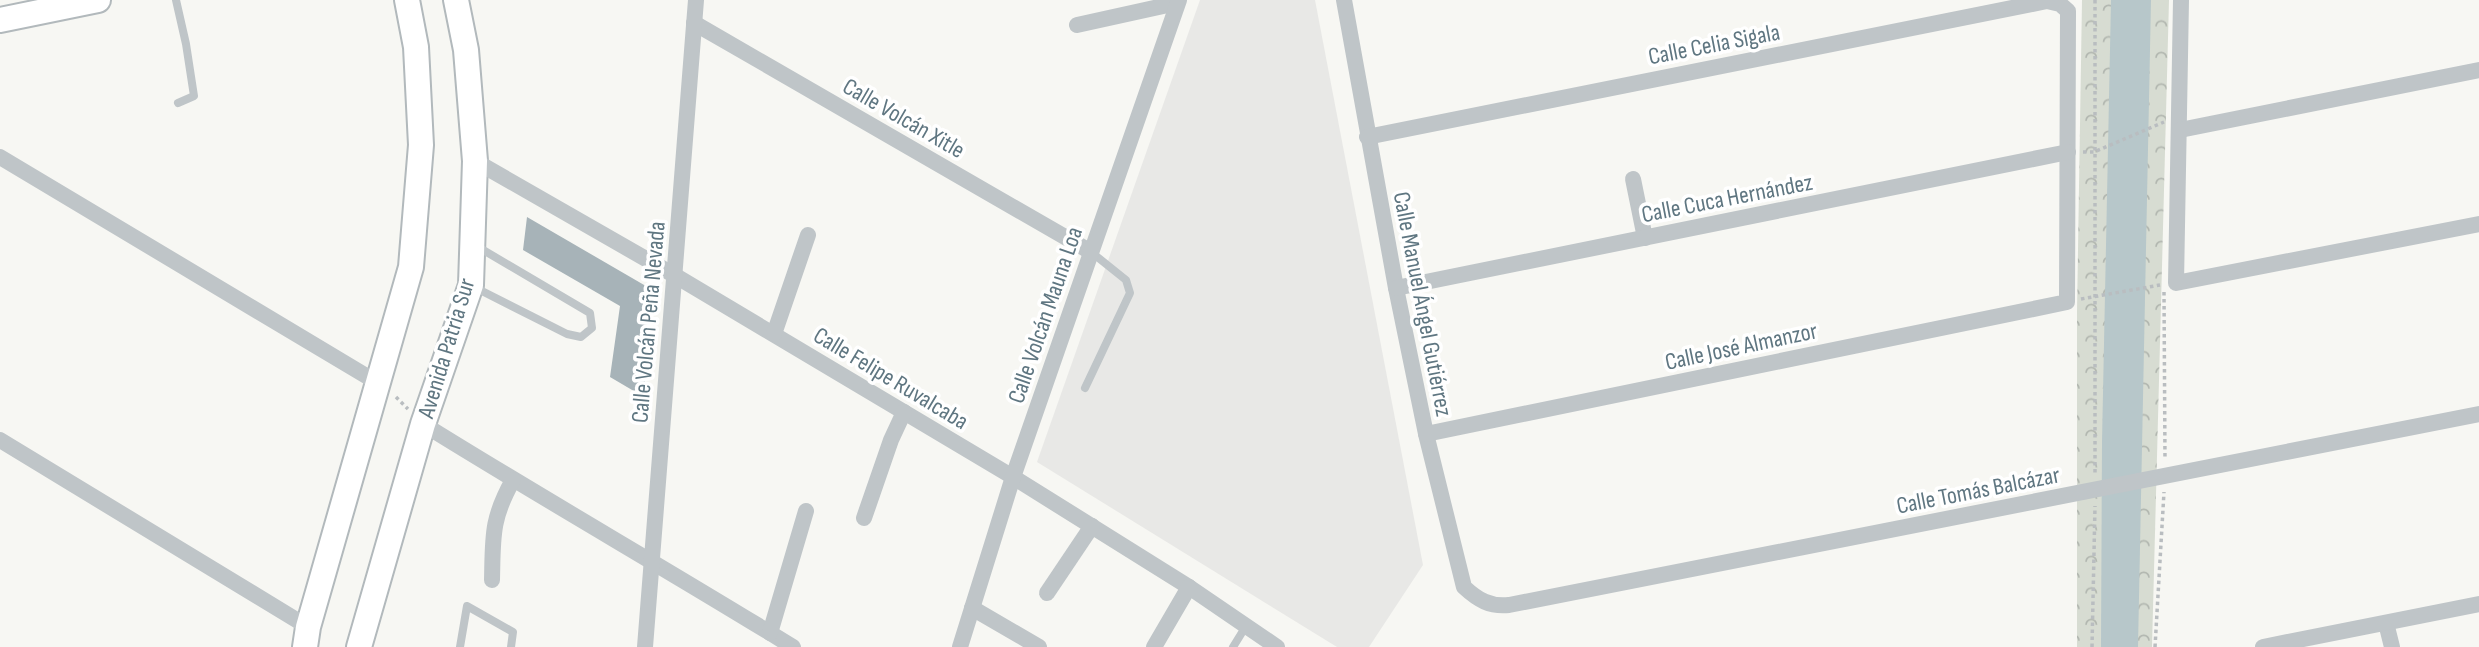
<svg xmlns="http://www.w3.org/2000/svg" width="2479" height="647" viewBox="0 0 2479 647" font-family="'Sofia Sans Condensed',sans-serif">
	<defs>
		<pattern id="park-crowns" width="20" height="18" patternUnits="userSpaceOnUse" patternTransform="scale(1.75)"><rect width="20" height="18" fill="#d7dcd2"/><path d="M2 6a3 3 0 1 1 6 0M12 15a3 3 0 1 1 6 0" fill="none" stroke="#b2b7b0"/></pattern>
	</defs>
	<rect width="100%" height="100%" fill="#f7f7f3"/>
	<path fill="#e8e8e6" d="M1200,0H1315L1423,565L1369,647H1337L1037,462Z"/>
	<path fill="url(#park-crowns)" d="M2082,0H2169L2152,647H2077V312Z"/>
	<path fill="#b7c7ca" d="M2111,0H2151L2138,647H2101L2102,442Z"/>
	<path fill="#a7b3b8" d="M527,217L651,289L644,397L610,377L620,306L523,250Z"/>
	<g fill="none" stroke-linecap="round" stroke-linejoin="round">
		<g stroke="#b2b9bc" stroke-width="28">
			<g id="primary">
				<path d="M0,20L98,0"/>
				<path d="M305,647L308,627L411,267L421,145L416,47L407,0"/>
				<path d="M359,647L423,424L471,285L475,161L466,50L456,0"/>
			</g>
		</g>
		<g stroke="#b9bdc0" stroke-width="3.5" stroke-dasharray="3.5 3.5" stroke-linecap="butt">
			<path d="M2095,0V474"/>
			<path d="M2083,152H2094L2164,122"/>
			<path d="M2164,292L2165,460"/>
			<path d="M2081,299L2160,285"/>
			<path d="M396,397L408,409"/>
			<path d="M2092,647L2095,506"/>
			<path d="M2155,647L2164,492"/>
		</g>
		<g stroke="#bfc5c8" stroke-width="8">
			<path d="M176,0L186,44L194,96L178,103"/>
			<path d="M474,287L567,334L581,337L592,328L590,313L478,247"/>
			<path d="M1085,388L1130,293L1126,280L1091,252"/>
			<path d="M460,647L467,606L513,632L511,647"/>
			<path d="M1233,647L1246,626"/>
		</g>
		<g stroke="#bfc5c8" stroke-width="16">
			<path d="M1344,0L1396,288L1426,434L1464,587C1478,600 1490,607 1509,605L2479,414"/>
			<path d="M2181,0L2176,283L2479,224"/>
			<path d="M694,23L1091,252"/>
			<path d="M1077,25L1177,3"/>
			<path d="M2180,130L2479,70"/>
			<path d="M1367,137L2047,1L2060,4L2068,11L2067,302L1426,434"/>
			<path d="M0,157L378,383"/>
			<path d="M475,161L674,275L1013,477L1189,587L1277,647"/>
			<path d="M1633,179L1645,238"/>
			<path d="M1396,288L2068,152"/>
			<path d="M774,334L808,235"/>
			<path d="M423,424C545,500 670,571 793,647"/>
			<path d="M0,440L308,627"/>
			<path d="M864,518L891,440L904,412"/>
			<path d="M492,580C493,537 491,519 513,480"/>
			<path d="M1047,593L1092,526"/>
			<path d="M972,608L1039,647"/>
			<path d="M2386,623L2392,647"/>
			<path d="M770,633L806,511"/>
			<path d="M645,647L696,0"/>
			<path d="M960,647L1013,477L1179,0"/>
			<path d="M1154,647L1189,587"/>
			<path d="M2263,647L2479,604"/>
		</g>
		<use href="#primary" stroke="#fff" stroke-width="24"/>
	</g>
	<g text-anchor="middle" stroke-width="7" stroke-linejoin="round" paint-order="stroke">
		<g font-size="24" fill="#5f7681" stroke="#fff">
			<text transform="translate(1714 44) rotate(-11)" y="8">Calle Celia Sigala</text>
			<text transform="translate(904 118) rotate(30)" y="8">Calle Volcán Xitle</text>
			<text transform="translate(1727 198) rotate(-11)" y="8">Calle Cuca Hernández</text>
			<text transform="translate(1423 304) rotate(79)" y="8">Calle Manuel Ángel Gutiérrez</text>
			<text transform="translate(1045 315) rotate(-71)" y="8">Calle Volcán Mauna Loa</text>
			<text transform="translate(648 322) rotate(-85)" y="8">Calle Volcán Peña Nevada</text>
			<text transform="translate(1741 346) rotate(-12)" y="8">Calle José Almanzor</text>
			<text transform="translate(446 348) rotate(-73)" y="8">Avenida Patria Sur</text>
			<text transform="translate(891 378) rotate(31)" y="8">Calle Felipe Ruvalcaba</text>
			<text transform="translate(1978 490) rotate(-11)" y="8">Calle Tomás Balcázar</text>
		</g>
	</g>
</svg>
